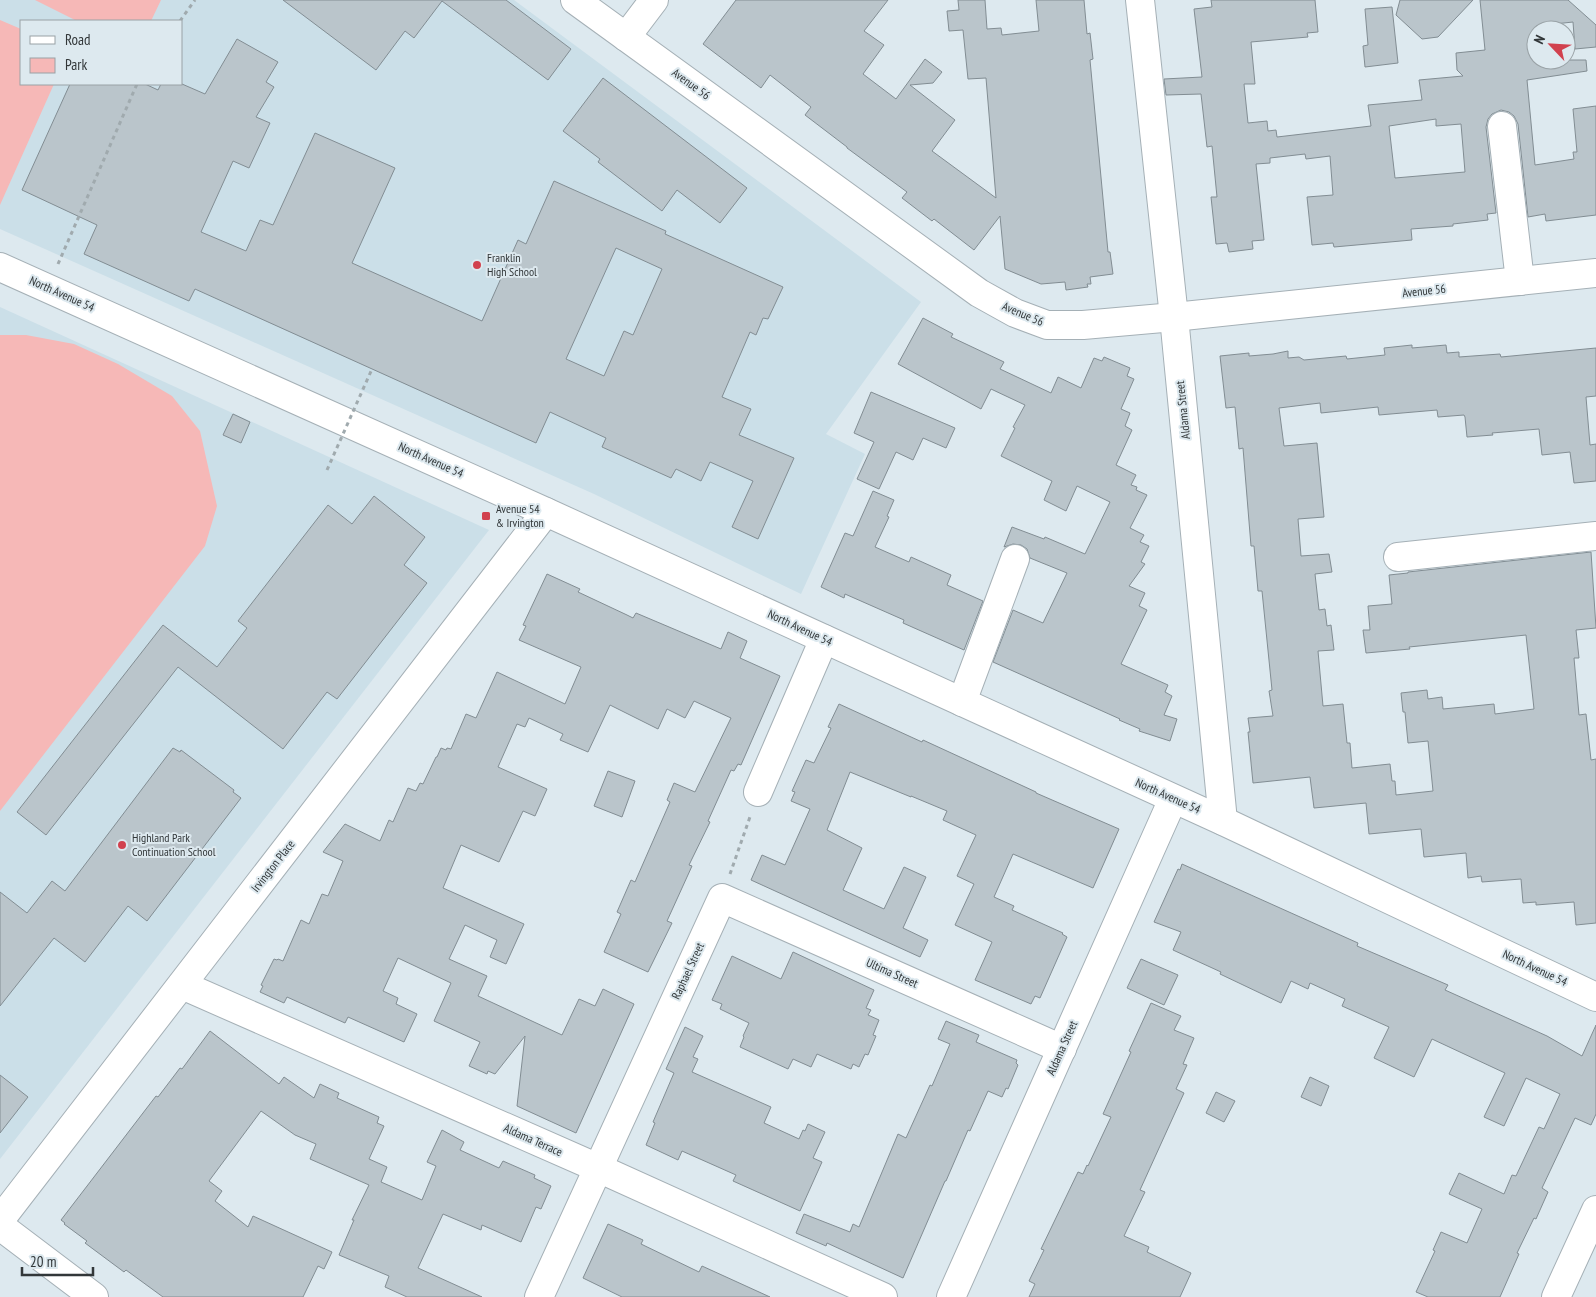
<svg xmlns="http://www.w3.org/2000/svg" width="1596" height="1297" viewBox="0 0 1596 1297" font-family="'PT Sans Narrow',sans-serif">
	<rect width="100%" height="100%" fill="#dde9ef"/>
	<g fill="#cbdfe8" fill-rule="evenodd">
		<path d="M0,0H514L921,302L826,434L865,454L801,594L594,494L0,229ZM21,21H181V84H21Z"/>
		<path d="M0,307L489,530L0,1159Z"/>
	</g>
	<g fill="#f6b8b7">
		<path d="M35,0H161L151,21H77Z"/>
		<path d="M0,20L21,29V84H54L0,205Z"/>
		<path d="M0,335H26L74,344L118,364L172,396L200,431L217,506L205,546L0,811Z"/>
	</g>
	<g fill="#bac5cb" stroke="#828d93" fill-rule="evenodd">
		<path d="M283,0H506L571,49L548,80L442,1L414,38L405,31L376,70Z"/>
		<path d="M736,0H888L864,31L884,45L863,74L896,99L925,59L942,72L933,83L910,85L955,120L932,151L996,198L986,78L968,79L963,30L949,31L947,11L959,10L958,0H985L987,29L1001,28L1002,35L1039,31L1036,0H1084L1087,34L1090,33L1093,59L1090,60L1108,252H1110L1113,274L1090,277L1091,284H1087L1088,287L1066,290L1065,282L1041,284L1005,269L1000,216L974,250L934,219L932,221L902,198L907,192L847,148V147L805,115L811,107L770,75L761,88L703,44Z"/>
		<path d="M1211,0H1315L1318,32L1307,33L1308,37L1251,42L1255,84H1244L1248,123L1267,121L1268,131L1276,130L1277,137L1371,126L1368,105L1422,100L1419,80L1463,76L1457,70L1456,53L1485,50L1480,0H1568L1596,25V47L1575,49L1573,22L1536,26V60H1586L1587,71L1527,80L1535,165L1574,159L1573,152H1577L1573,109L1596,106V215L1546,221L1545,214L1528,217L1518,124L1514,116L1509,112L1501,110L1492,114L1488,119L1486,127L1496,213L1487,214L1488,220L1453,224V226L1411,229L1412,240L1334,247L1333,243L1312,245L1307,197L1333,195L1330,156L1306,159L1305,154L1270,158V163L1256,164L1264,240L1252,241L1253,249L1229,252L1227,243L1216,244L1211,197H1217L1212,146L1207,147L1201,94L1166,95L1164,79L1202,77L1194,9L1212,7ZM1436,119V126L1461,124L1465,172L1395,178L1389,126Z"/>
		<path d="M1400,0H1473L1438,37L1422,39L1396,15Z"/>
		<path d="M1392,7L1398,63L1365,67L1363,46L1368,45L1365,9Z"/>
		<path d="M237,39L278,62L266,82L274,87L256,117L270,123L249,168L233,161L201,232L246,251L260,220L273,225L315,133L395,168L352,263L482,321L518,240L526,244L554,181L666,231L665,234L783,287L768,319L763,318L756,335L750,332L722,397L751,409L739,435L794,458L758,539L732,527L753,481L710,462L701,481L676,469L671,478L602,447L606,438L550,412L536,443L195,289L189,301L84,254L97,225L22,190L70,84H145L158,90L161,84H182L205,94ZM616,248L662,269L633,335L624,331L604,376L566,359Z"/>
		<path d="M603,78L747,188L720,223L677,190L662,211L598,162L600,159L563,131Z"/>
		<path d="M923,318L953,334L951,337L1004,362L1000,369L1051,393L1058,377L1081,388L1094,358L1102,361L1104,357L1130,368L1127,376L1134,379L1121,409L1130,413L1125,426L1132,430L1116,465L1136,475L1131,485L1137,487L1136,490L1147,495L1130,528L1144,535L1140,542L1149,546L1141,562L1145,564L1129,586L1145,593L1139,606L1147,610L1121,664L1168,685L1165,692L1172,696L1164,715L1177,719L1170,741L1139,731L1140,729L1119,720L1120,719L993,662L1013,610L1043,623L1067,573L1030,558L1027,549L1021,545L1013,544L1004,547L1012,527L1044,539L1045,537L1085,554L1110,502L1077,486L1066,511L1044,500L1052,481L1001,456L1015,428L1013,427L1025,405L991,389L981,409L898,364Z"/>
		<path d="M1412,345V348L1446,345L1447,353L1459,352V357L1500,354L1501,357L1596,348V396L1586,397L1590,445L1596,444V481L1574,483L1570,452L1542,455L1539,429L1492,433L1493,435L1467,437L1465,417L1464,415L1438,417L1437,410L1379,415L1378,407L1321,413L1320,403L1279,408L1284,446L1317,443L1324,517L1298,519L1301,556L1329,554L1332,572L1315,574L1319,610L1325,609L1327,626L1331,625L1334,650L1318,651L1323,706L1343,704L1347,743H1350L1352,768L1390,764L1392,781H1395L1396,795L1433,791L1428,741L1408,743L1405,712H1403L1401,693L1427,690L1428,699L1442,697L1443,709L1494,704L1495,714L1534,709L1526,635L1409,647L1410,649L1366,653L1363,630H1370L1368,606L1392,604L1389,575L1408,573V572L1591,552L1596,628L1576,630L1579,658H1574L1579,715L1586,714L1591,760L1596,759V923L1576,925L1574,902L1536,905V902L1523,903L1521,879L1482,882L1481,876L1468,878L1466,853L1424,857L1421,829L1369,834L1366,803L1314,808L1310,777L1253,783L1248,732H1250L1248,718L1273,716L1269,691L1272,690L1262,591H1258L1254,546H1251L1243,448L1239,449L1235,407L1226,408L1220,356L1249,353V356L1273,354L1288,351V358L1299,357L1304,360L1346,356L1347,359L1385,355L1384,348Z"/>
		<path d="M871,392L955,428L946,448L923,438L913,460L896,452L879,489L857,479L874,442L854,433Z"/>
		<path d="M233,414L250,422L241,443L223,435Z"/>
		<path d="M873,491L894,500L887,516L889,517L875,547L909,562L911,557L951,575L947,585L983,601L964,650L903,623L904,620L845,594L844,598L821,587L845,533L853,536Z"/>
		<path d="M374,496L425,537L404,565L427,583L337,699L327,692L283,749L178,667L46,835L17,812L163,625L217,667L247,628L238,621L328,505L352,524Z"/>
		<path d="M547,574L580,589L578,592L627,615L633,618L636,613L721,649L728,632L747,641L740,658L780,676L741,765L738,764L734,771L731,770L708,821L710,822L689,865L692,866L667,921L672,923L648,972L604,952L621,914L617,912L631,880L635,882L670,802L667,800L674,783L695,792L731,718L694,701L685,718L667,709L658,729L610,705L588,752L560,740L563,734L529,718L525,727L517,724L498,767L547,789L535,816L523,811L499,862L461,845L443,888L524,924L506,964L490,957L497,940L465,925L449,959L487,976L478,996L562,1035L579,999L595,1006L603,989L634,1004L576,1133L517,1106L525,1036L495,1074L488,1071L487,1074L469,1066L480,1042L434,1021L451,983L398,958L383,991L398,998L396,1004L417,1014L404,1042L348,1017L345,1023L287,997L284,1003L260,992L263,986L261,985L274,959L277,960L278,959L283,961L301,920L309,924L322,894L328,896L343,861L323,852L345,824L380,841L389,820L393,822L408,788L416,791L420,783L423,784L436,757H437L441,748L446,750L447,748L451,749L466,714L476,718L497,672L565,704L581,667L519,640L526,626L523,625Z"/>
		<path d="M839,704L922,742L923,740L1036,792V793L1119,829L1093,888L1013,854L994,897L1014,906L1012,910L1063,933L1062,934L1067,937L1040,998L1035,996L1031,1004L975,980L992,942L955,925L974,884L957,876L976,835L943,820L947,811L911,796V797L850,772L827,830L862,848L843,890L884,909L904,867L926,877L903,928L928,940L920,957L751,880L762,855L785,865L810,809L791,801L795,792L792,791L806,760L814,763L831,728L828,727Z"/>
		<path d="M173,748L180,752L181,750L234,790L233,792L241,798L147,921L128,906L85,962L54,938L0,1006V892L27,913L52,881L65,891Z"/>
		<path d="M608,771L635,781L622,817L594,806Z"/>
		<path d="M1182,864L1358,943L1357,946L1448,985L1445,990L1547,1036L1582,1056L1596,1025V1114L1591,1125L1575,1118L1542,1188L1548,1192L1536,1219L1534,1218L1517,1253L1519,1254L1500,1297H1428L1416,1292L1435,1251L1433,1250L1441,1232L1467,1243L1482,1209L1449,1194L1459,1173L1504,1194L1512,1175L1516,1176L1539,1127L1544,1129L1560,1094L1526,1078L1504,1126L1484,1117L1505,1073L1432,1039L1414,1077L1374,1058L1389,1027L1342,1006L1345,999L1310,983L1308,989L1291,981L1281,1003L1220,974L1221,972L1173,950L1181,932L1154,922L1178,869L1180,870Z"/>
		<path d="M793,952L874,990L866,1008L871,1010L868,1015L879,1020L873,1035L876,1036L868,1055L865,1054L859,1067L853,1064L851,1069L817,1054L811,1067L793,1059L788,1069L740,1047L744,1037L743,1036L749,1023L720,1009L722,1004L712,1000L732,956L781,979Z"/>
		<path d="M1141,959L1178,975L1164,1005L1127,988Z"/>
		<path d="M1151,1003L1181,1016L1174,1030L1194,1038L1183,1064L1187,1065L1176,1089L1184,1093L1140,1190L1145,1192L1124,1236L1149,1247L1147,1252L1191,1273L1180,1297H1029L1035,1284L1029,1281L1044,1250L1041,1249L1078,1172L1083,1174L1087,1165L1088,1166L1111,1117L1103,1114L1131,1052L1129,1051Z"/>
		<path d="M946,1021L979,1035L976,1042L1017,1060L1016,1063L1018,1065L1008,1089L1006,1088L1002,1097L988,1091L970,1131L968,1130L946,1181H945L903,1278L827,1243L826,1246L796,1233L804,1214L850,1232L853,1224L859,1227L898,1134L906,1138L930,1085L932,1086L950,1044L938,1039Z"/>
		<path d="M685,1027L703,1036L693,1057L698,1059L692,1072L771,1107L764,1123L799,1139L803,1130L805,1131L808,1124L825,1132L813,1158L822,1162L800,1211L733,1181L736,1175L682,1151L678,1160L646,1145L655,1123L653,1122L674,1073L666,1069Z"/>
		<path d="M210,1031L279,1084L284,1077L314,1098L320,1084L339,1093L337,1098L379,1117L377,1123L384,1126L369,1159L387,1167L381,1182L422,1200L436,1166L427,1162L442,1130L464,1142L460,1150L499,1168L503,1161L535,1175L534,1178L551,1186L541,1209L536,1207L521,1242L482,1225L481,1230L443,1214L418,1268L482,1297H407L385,1287L389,1276L339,1255L354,1220H352L369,1185L310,1159L316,1144L295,1135L261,1111L209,1181L222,1191L215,1201L248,1227L253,1216L332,1252L324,1269L318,1266L303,1297H163L126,1270L124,1272L85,1243L87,1241L64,1224L65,1223L61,1220L156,1096L158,1097L180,1068L182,1069Z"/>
		<path d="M0,1075L28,1097L0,1133Z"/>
		<path d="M1310,1077L1329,1086L1321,1106L1301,1097Z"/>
		<path d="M1216,1092L1235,1101L1224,1122L1206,1113Z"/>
		<path d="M608,1224L643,1240L641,1244L699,1272L702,1266L770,1297H622L583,1278Z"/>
	</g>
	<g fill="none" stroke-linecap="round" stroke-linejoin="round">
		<g stroke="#a5b0b6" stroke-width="30">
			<g id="minor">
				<path d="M575,0L979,293L1015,313L1047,325H1083L1174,317L1596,273"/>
				<path d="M1140,0L1174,317L1223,821"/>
				<path d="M626,37L654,0"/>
				<path d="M1502,126L1520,281"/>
				<path d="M0,267L546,512L1223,821L1596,997"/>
				<path d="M1398,557L1596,536"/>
				<path d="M962,702L1015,559"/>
				<path d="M758,792L824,639"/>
				<path d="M182,985L598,1168L883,1297"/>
				<path d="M0,1220L546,512"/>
				<path d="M0,1226L94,1297"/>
				<path d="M539,1297L722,898L1062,1049"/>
				<path d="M951,1297L1173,799"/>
				<path d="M1556,1297L1596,1210"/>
			</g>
		</g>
		<g stroke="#a0aaae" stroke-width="3" stroke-dasharray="4 4" stroke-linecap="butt">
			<path d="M180,21L195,0"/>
			<path d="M58,264L137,84"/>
			<path d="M730,874L751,814"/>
		</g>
		<use href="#minor" stroke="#fff" stroke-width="28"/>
		<path stroke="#a0aaae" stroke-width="3" stroke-dasharray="4 4" stroke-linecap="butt" d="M327,470L372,369"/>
	</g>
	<g fill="#d1414e" stroke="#dde9ef" stroke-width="2">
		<circle cx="477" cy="265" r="5"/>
		<rect x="481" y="511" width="10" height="10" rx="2.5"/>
		<circle cx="122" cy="845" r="5"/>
	</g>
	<g text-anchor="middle" stroke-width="4" stroke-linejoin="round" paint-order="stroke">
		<g font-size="12" fill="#323739" stroke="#dde9ef">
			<text transform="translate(691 84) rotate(36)" y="4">Avenue 56</text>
			<text transform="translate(1424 291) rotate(-6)" y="4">Avenue 56</text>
			<text transform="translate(62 294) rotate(24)" y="4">North Avenue 54</text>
			<text transform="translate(1023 314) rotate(23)" y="4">Avenue 56</text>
			<text transform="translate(1183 410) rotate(-96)" y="4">Aldama Street</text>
			<text transform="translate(431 460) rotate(24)" y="4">North Avenue 54</text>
			<text transform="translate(800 628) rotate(25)" y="4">North Avenue 54</text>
			<text transform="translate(1168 796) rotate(24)" y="4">North Avenue 54</text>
			<text transform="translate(273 866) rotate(-52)" y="4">Irvington Place</text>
			<text transform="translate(1535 968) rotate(25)" y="4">North Avenue 54</text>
			<text transform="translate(688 971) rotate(-65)" y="4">Raphael Street</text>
			<text transform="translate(892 973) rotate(24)" y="4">Ultima Street</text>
			<text transform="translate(1062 1048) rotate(-66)" y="4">Aldama Street</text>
			<text transform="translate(533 1140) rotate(24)" y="4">Aldama Terrace</text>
		</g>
		<g font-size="12" fill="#323739" stroke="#dde9ef" text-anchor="start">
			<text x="487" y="262">Franklin<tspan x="487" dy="14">High School</tspan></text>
			<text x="496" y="513">Avenue 54<tspan x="496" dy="14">&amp; Irvington</tspan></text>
			<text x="132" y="842">Highland Park<tspan x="132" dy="14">Continuation School</tspan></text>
		</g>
	</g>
	<rect x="20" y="20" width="162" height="65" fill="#dde9ef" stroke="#99a2a6"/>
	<rect x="30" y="36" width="25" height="8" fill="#ffffff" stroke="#99a2a6"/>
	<text x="65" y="45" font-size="15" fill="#323739">Road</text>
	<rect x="30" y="58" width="25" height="15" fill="#f6b8b7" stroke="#99a2a6"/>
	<text x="65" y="70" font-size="15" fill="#323739">Park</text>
	<g transform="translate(1551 45) rotate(295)"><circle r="24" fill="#dde9ef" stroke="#99a2a6"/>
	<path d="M0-4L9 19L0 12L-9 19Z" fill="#d1414e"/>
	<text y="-8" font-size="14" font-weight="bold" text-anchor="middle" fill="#323739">N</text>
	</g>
	<path d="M22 1267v8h71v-8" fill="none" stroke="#323739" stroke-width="2.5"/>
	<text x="30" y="1267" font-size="15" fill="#323739" stroke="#dde9ef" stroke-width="4" paint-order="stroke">20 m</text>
</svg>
